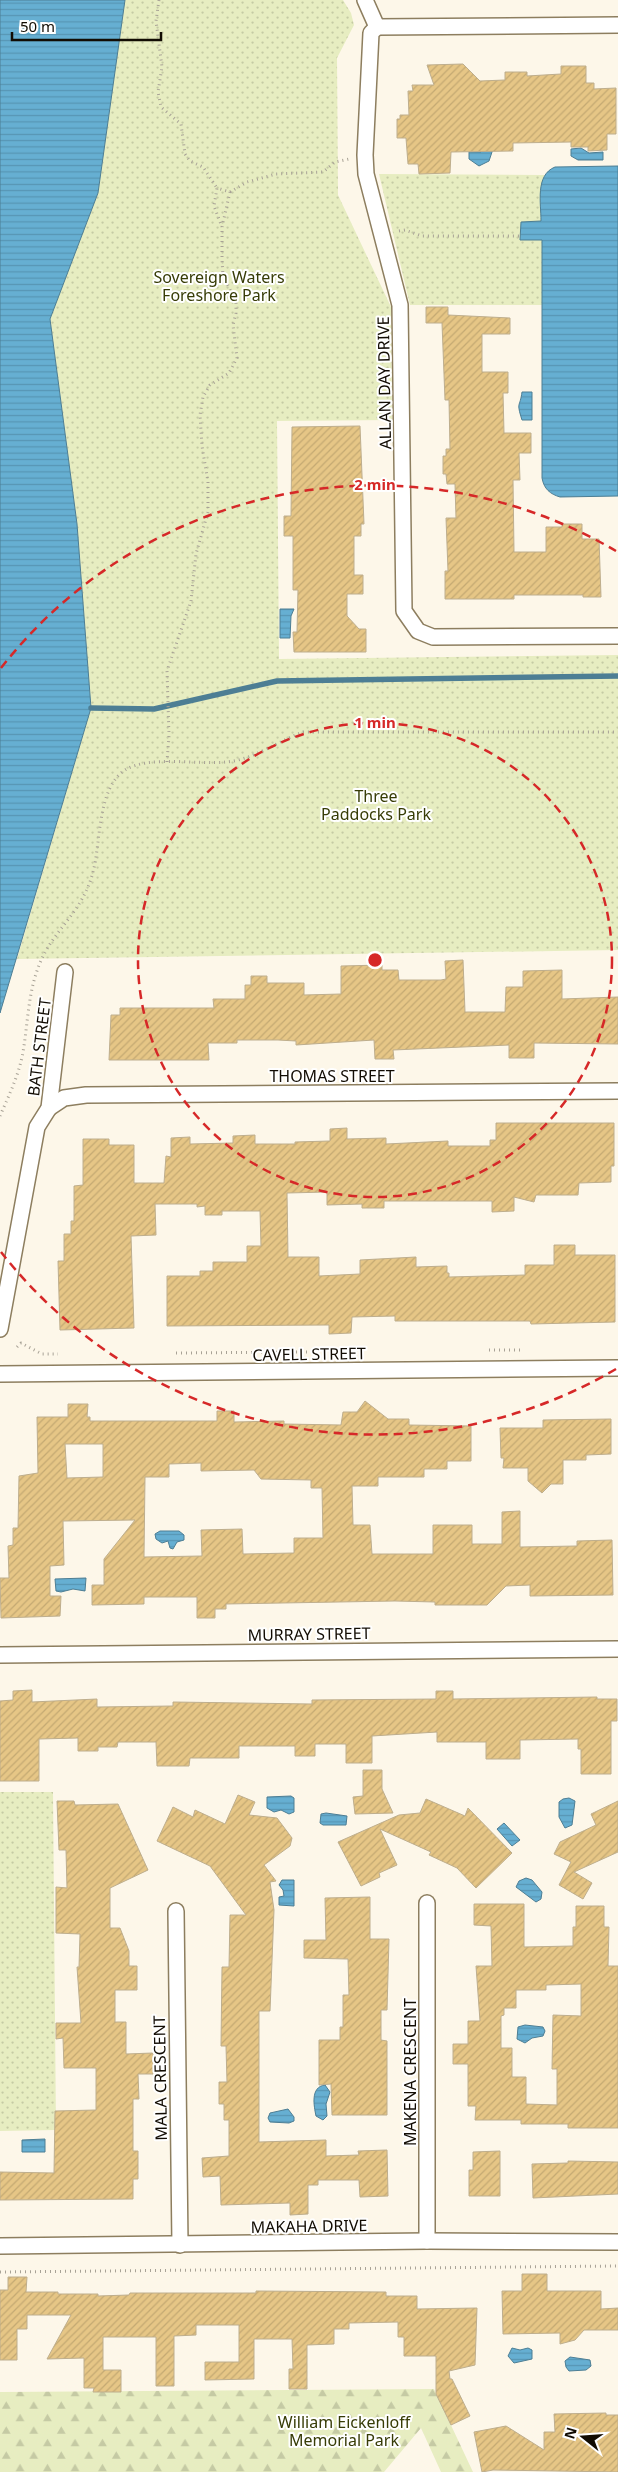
<svg xmlns="http://www.w3.org/2000/svg" width="618" height="2472" viewBox="0 0 618 2472" font-family="'Noto Sans',sans-serif">
	<defs>
		<pattern id="forest-firs" width="22" height="20" patternUnits="userSpaceOnUse" patternTransform="scale(1.25)"><rect width="22" height="20" fill="#e7edc1"/><path d="M5 1l3.5 6h-7zM16 11l3.5 6h-7z" fill="#c5caa4"/></pattern>
		<pattern id="park-dots" width="8" height="8" patternUnits="userSpaceOnUse" patternTransform="scale(1.25)"><rect width="8" height="8" fill="#e7edc1"/><path d="M2 2h.1M6 6h.1" fill="none" stroke="#c5caa4" stroke-width="1.8" stroke-linecap="round"/></pattern>
		<pattern id="water-rules" width="6" height="5" patternUnits="userSpaceOnUse" patternTransform="scale(1.25)"><rect width="6" height="5" fill="#66afd2"/><path d="M0 2.5h6" fill="none" stroke="#5795b3"/></pattern>
		<pattern id="building-hatch" width="6" height="6" patternUnits="userSpaceOnUse" patternTransform="scale(1.25)"><rect width="6" height="6" fill="#e6c686"/><path d="M-1 1l2-2M0 6l6-6M5 7l2-2" fill="none" stroke="#c4a972"/></pattern>
	</defs>
	<rect width="100%" height="100%" fill="#fdf7e9"/>
	<path fill="url(#forest-firs)" d="M434,2389L473,2472H441L421,2428L384,2472H0V2392Z"/>
	<g fill="url(#park-dots)">
		<path d="M125,0H343L351,13L354,25L337,58L338,195L391,307L392,420L277,421L279,659L618,655V950L17,959L91,708L77,524L50,319L98,193Z"/>
		<path d="M379,174L544,175L541,221L521,240H542V305H410Z"/>
		<path d="M0,1792H53L56,2130L0,2131Z"/>
	</g>
	<g fill="url(#water-rules)" stroke="#4d7e94">
		<path d="M0,0H125L98,193L50,319L77,524L91,708L0,1013Z"/>
		<path d="M581,148L589,153L603,152V160H578L571,156V149Z"/>
		<path d="M482,149H493L489,161L479,166L469,159V152H481Z"/>
		<path d="M618,166V496L560,497C550,494 544,489 542,478V240H520L521,222L541,221C541,203 535,175 555,167Z"/>
		<path d="M522,392H532V420H522C516,401 520,408 522,392Z"/>
		<path d="M280,609H294L291,616L290,638H280Z"/>
		<path d="M160,1531H179L184,1535V1540L177,1542L173,1549L170,1548L168,1541L162,1543L156,1539L155,1534Z"/>
		<path d="M86,1578L85,1591L73,1589L61,1592L56,1591L55,1579Z"/>
		<path d="M291,1796L294,1798V1812L289,1814L281,1810L274,1812L267,1808V1797Z"/>
		<path d="M569,1798L575,1801L572,1825L565,1828L559,1817V1802L563,1799Z"/>
		<path d="M326,1813L347,1816L346,1825H323L320,1823L321,1814Z"/>
		<path d="M504,1823L520,1840L512,1846L497,1829Z"/>
		<path d="M526,1878L532,1880L542,1892L541,1899L536,1902L516,1887L519,1881Z"/>
		<path d="M282,1880H294V1906L279,1905V1897L284,1896L283,1890L279,1885Z"/>
		<path d="M525,2025L543,2027L545,2031L543,2036L532,2038L525,2043L517,2039L518,2027Z"/>
		<path d="M325,2085L330,2092L326,2104L327,2116L323,2120L316,2116C314,2106 310,2087 325,2085Z"/>
		<path d="M288,2109L294,2117V2121L289,2123L270,2122L268,2118L270,2113Z"/>
		<path d="M45,2139V2152H22V2140Z"/>
		<path d="M512,2348L520,2350L528,2348L532,2350V2359L514,2363L508,2356Z"/>
		<path d="M570,2357L590,2360L591,2366L586,2370L569,2371L566,2367L565,2361Z"/>
	</g>
	<g fill="none" stroke-linecap="round" stroke-linejoin="round">
		<path stroke="#4d7e94" stroke-width="5.5" d="M91,708L154,709L277,681L618,676"/>
	</g>
	<g fill="url(#building-hatch)" stroke="#beae8d" fill-rule="evenodd">
		<path d="M463,64L480,81L505,80V72H527V76L561,74V66H586V83H594V89L616,88V134H607V150L588,151V147H571V142L513,143V151L451,152L450,173L419,174L418,164H408L406,138H397V119H400V115H409L408,91H413L412,85H434L427,65Z"/>
		<path d="M426,307H448V315L510,318V334H482V372H508V393H503L504,433H531V453H519L520,480H513L514,552H546V527H562V524H582V539H599L601,597H583V595H514V599H445V571H448L446,518H456L455,484H447L446,474H443V456H446V449H450L449,400H445L442,323H426Z"/>
		<path d="M360,426L364,524H361V536H354V575H363V594H347V616L359,629H366V652H294L293,632H297L298,590H293V536H284V516H291L292,427Z"/>
		<path d="M463,960L465,1012H505L506,987H523V971L562,970V999L618,997V1044L534,1043V1058H509V1045L393,1050L394,1059H375L374,1040L296,1045V1041L278,1040H237V1043H208L209,1060H109L111,1015H120V1008H214L213,999H245V985H251V976H267V983H304V995L341,994V966L382,965V970H398L399,980H441L446,979L445,961Z"/>
		<path d="M496,1123H614V1166H611V1182L579,1183L578,1195H536L534,1202L514,1197V1211L492,1212V1201H384V1208H362V1204L327,1205V1192L287,1193L288,1257H319V1276L360,1274V1260L416,1257V1267L447,1266V1273H449V1277L525,1275V1265H554V1245H575V1255H615V1322L531,1324L530,1321H395V1316L352,1317L351,1333L329,1334V1325L167,1326V1276H200V1271H213V1262H247V1246H261L260,1211H222V1215H205V1206L197,1207V1204H155L156,1235L131,1236L134,1328L60,1330L58,1261H64V1234H71V1221H74V1186L83,1185V1139H109V1145H134V1183H164L166,1156L171,1157V1138L190,1137V1144L233,1143V1136L255,1135V1144H295V1142L330,1141V1129L347,1128V1139L386,1138V1144L448,1141V1146H490V1140H496Z"/>
		<path d="M365,1401L388,1419H409V1425L471,1426V1461H447V1469H424V1477H378V1486H352L353,1525H370L372,1554H433V1525H472V1544H502V1512L520,1511V1547L577,1546V1541L612,1540L613,1595L530,1596V1585L506,1586L487,1605H435V1602L395,1601L226,1604V1609H215V1618H197V1597H144V1604L92,1605V1585H104V1559L135,1520L63,1521L64,1565L50,1566V1596H61L60,1616L1,1618L0,1578H9L8,1546L13,1545V1528H18L19,1476L38,1473L37,1417H68V1404H88L87,1417H90V1421H217V1411H234V1422L284,1421V1424L341,1425L343,1412H357ZM65,1444H103V1477L67,1478ZM201,1463V1471L254,1470L261,1479L311,1480V1488H322L323,1538H294V1553L243,1554L242,1529L201,1530L202,1556L144,1557L145,1477H169V1464Z"/>
		<path d="M611,1419V1454L586,1455V1460H563V1484H551L542,1493L528,1481V1468H503L504,1458H501L500,1428H543V1420Z"/>
		<path d="M32,1690V1702L97,1699V1707L173,1706V1702L312,1704V1700L436,1699V1691H453V1699L597,1697V1699H617V1721H611V1774H581V1749H578V1739L520,1740V1759H486V1742H437V1732L372,1736V1763H346V1744H315V1756H295V1746H239V1758H190L189,1766H157L156,1742H118L117,1747H98V1751H78V1738L39,1739V1781H0V1701L13,1700V1691Z"/>
		<path d="M363,1770H382V1789L393,1813L355,1814L353,1797L363,1796Z"/>
		<path d="M238,1795L255,1802L249,1815L277,1818L292,1838L290,1846L264,1865L276,1881L270,1882L274,1910L270,2011H259V2142L326,2140V2156L359,2155L358,2151L387,2150L388,2196L360,2197L359,2180H318V2185H308V2214L290,2215V2203L221,2205L220,2176L203,2177L202,2158L229,2156V2120H224V2104H219V2082H227L226,2046H221L222,1967H229L230,1915H246L210,1866L157,1841L173,1807L193,1817L195,1810L225,1824Z"/>
		<path d="M426,1799L465,1816L468,1808L512,1853L476,1888L457,1868L429,1855L431,1852L380,1829L397,1865L379,1873L380,1877L361,1886L338,1842L399,1815L420,1813Z"/>
		<path d="M57,1801H74L75,1805L118,1804L148,1870L110,1888V1928H120L129,1951V1966H137V1990H115V2022H126V2054L153,2053V2074H138L139,2099H133V2151H138V2179H133V2199L0,2200V2172L54,2173L55,2111L96,2110V2068H64L63,2038L56,2039V2023H81L77,1967H79L80,1934L56,1933V1887L67,1888L66,1850H59Z"/>
		<path d="M618,1801V1852L574,1872L592,1883L583,1899L559,1885L571,1862L554,1854L560,1842L596,1825L591,1814Z"/>
		<path d="M370,1897V1939H389L387,2010H381V2040L387,2041V2115H332L331,2084L319,2085V2040H340V2027H343V1995H349L348,1959L304,1958V1940H326L325,1898Z"/>
		<path d="M474,1904H524V1947L573,1946V1927H576V1906H604V1927H609L608,1966H618V2128H568V2124H521V2120H475L476,2106H468V2064H453V2044H468V2021H480L476,1966H492L491,1926L474,1925ZM581,1984V2016L553,2015L552,2069H557V2105L526,2104V2077H512V2048H501V2016L504,2015V2008H516V1990H546V1985Z"/>
		<path d="M500,2151V2196H469V2170H473V2152Z"/>
		<path d="M568,2161L618,2162V2194L533,2198L532,2164L568,2163Z"/>
		<path d="M522,2274H547V2291H601V2309L618,2308V2330H584L575,2340L560,2344V2333L503,2334L502,2291H522Z"/>
		<path d="M8,2277H27L26,2292H58V2294H98V2296L129,2295L130,2293H256V2291L386,2292V2296H417V2309L477,2308L475,2365L449,2371L450,2379H452L470,2416L451,2425L436,2394V2356H404V2337H398V2322L349,2323V2329H334V2344L307,2345V2389H289V2369H293L292,2339H254V2379L205,2380V2362H239V2325H196V2335L174,2336V2386H156V2337H103V2370H121V2392H93L94,2388H84V2358L47,2359L71,2315H27V2329H17V2360H0V2290H8Z"/>
		<path d="M606,2413V2415H618V2472L493,2470L482,2472L474,2432L506,2426L544,2450V2432H555L554,2414Z"/>
	</g>
	<g fill="none" stroke-linecap="round" stroke-linejoin="round">
		<g stroke="#8d7e5f" stroke-width="18">
			<g id="minor">
				<path d="M365,0L377,27L371,33L365,155L366,174L400,305L404,611L418,631L433,637L618,636"/>
				<path d="M377,27L618,25"/>
				<path d="M49,1108L64,1098L86,1095L618,1091"/>
				<path d="M0,1329L37,1127L49,1108L65,972"/>
				<path d="M0,1374L618,1368"/>
				<path d="M0,1655L618,1649"/>
				<path d="M176,1911L180,2245"/>
				<path d="M427,2241V1903"/>
				<path d="M0,2246L427,2241L618,2242"/>
			</g>
		</g>
		<g stroke="#a8a296" stroke-width="3" stroke-dasharray="1 4" stroke-linecap="butt">
			<path d="M159,0L156,21L162,67L158,92L161,107L181,124L185,154L190,161L203,167L217,188"/>
			<path d="M230,192L247,182L276,174L323,172L335,162L349,159"/>
			<path d="M399,231L405,230L422,236H519"/>
			<path d="M167,762L169,736L167,671L191,601L196,554L208,512V482L202,446L200,415L203,397L210,385L229,373L237,358L233,325L236,313V301L223,276L222,260V227L230,192L217,188L214,206L222,227"/>
			<path d="M0,1116C9,1095 19,1075 23,1052C28,1023 28,991 40,963C53,930 83,912 93,872C101,843 97,788 125,770C149,755 198,765 226,762C253,760 278,741 303,732H618"/>
			<path d="M17,1347L21,1343L42,1354H58"/>
			<path d="M489,1350H520"/>
			<path d="M176,1353L307,1352"/>
			<path d="M0,2272L618,2266"/>
		</g>
		<use href="#minor" stroke="#fff" stroke-width="15"/>
	</g>
	<g fill="none" stroke="#d62828" stroke-width="2.5" stroke-dasharray="9 6">
		<circle cx="375" cy="960" r="237"/>
		<path d="M616 1369A475 475 0 0 1 1 1252M1 668A475 475 0 0 1 616 551"/>
	</g>
	<g text-anchor="middle" stroke-width="4" stroke-linejoin="round" paint-order="stroke">
		<g font-size="16" fill="#373c06" stroke="#fff">
			<text x="219" y="283">Sovereign Waters<tspan x="219" dy="18">Foreshore Park</tspan></text>
			<text x="376" y="802">Three<tspan x="376" dy="18">Paddocks Park</tspan></text>
			<text x="344" y="2428">William Eickenloff<tspan x="344" dy="18">Memorial Park</tspan></text>
		</g>
		<g font-size="16" fill="#120c03" stroke="#fff">
			<text transform="translate(384 383) rotate(-91)" y="6">ALLAN DAY DRIVE</text>
			<text transform="translate(39 1047) rotate(-83)" y="6">BATH STREET</text>
			<text x="332" y="1082">THOMAS STREET</text>
			<text transform="translate(309 1354) rotate(-1)" y="6">CAVELL STREET</text>
			<text transform="translate(309 1634) rotate(-1)" y="6">MURRAY STREET</text>
			<text transform="translate(410 2072) rotate(-90)" y="6">MAKENA CRESCENT</text>
			<text transform="translate(160 2078) rotate(-91)" y="6">MALA CRESCENT</text>
			<text transform="translate(309 2226) rotate(-1)" y="6">MAKAHA DRIVE</text>
		</g>
	</g>
	<circle cx="375" cy="960" r="8" fill="#d62828" stroke="#fff" stroke-width="2.5"/>
	<g font-size="15" text-anchor="middle" font-weight="bold" fill="#d62828" stroke="#fff" stroke-width="4" stroke-linejoin="round" paint-order="stroke">
		<text x="375" y="490">2 min</text>
		<text x="375" y="728">1 min</text>
	</g>
	<g transform="translate(583 2437) rotate(287)" stroke="#ffffff" stroke-width="4" paint-order="stroke">
	<path d="M0-4L9 19L0 12L-9 19Z" fill="#120c03"/>
	<text y="-8" font-size="14" font-weight="bold" text-anchor="middle" fill="#120c03">N</text>
	</g>
	<path d="M12 32v8h149v-8" fill="none" stroke="#120c03" stroke-width="2.5"/>
	<text x="20" y="32" font-size="15" fill="#120c03" stroke="#ffffff" stroke-width="4" paint-order="stroke">50 m</text>
</svg>
